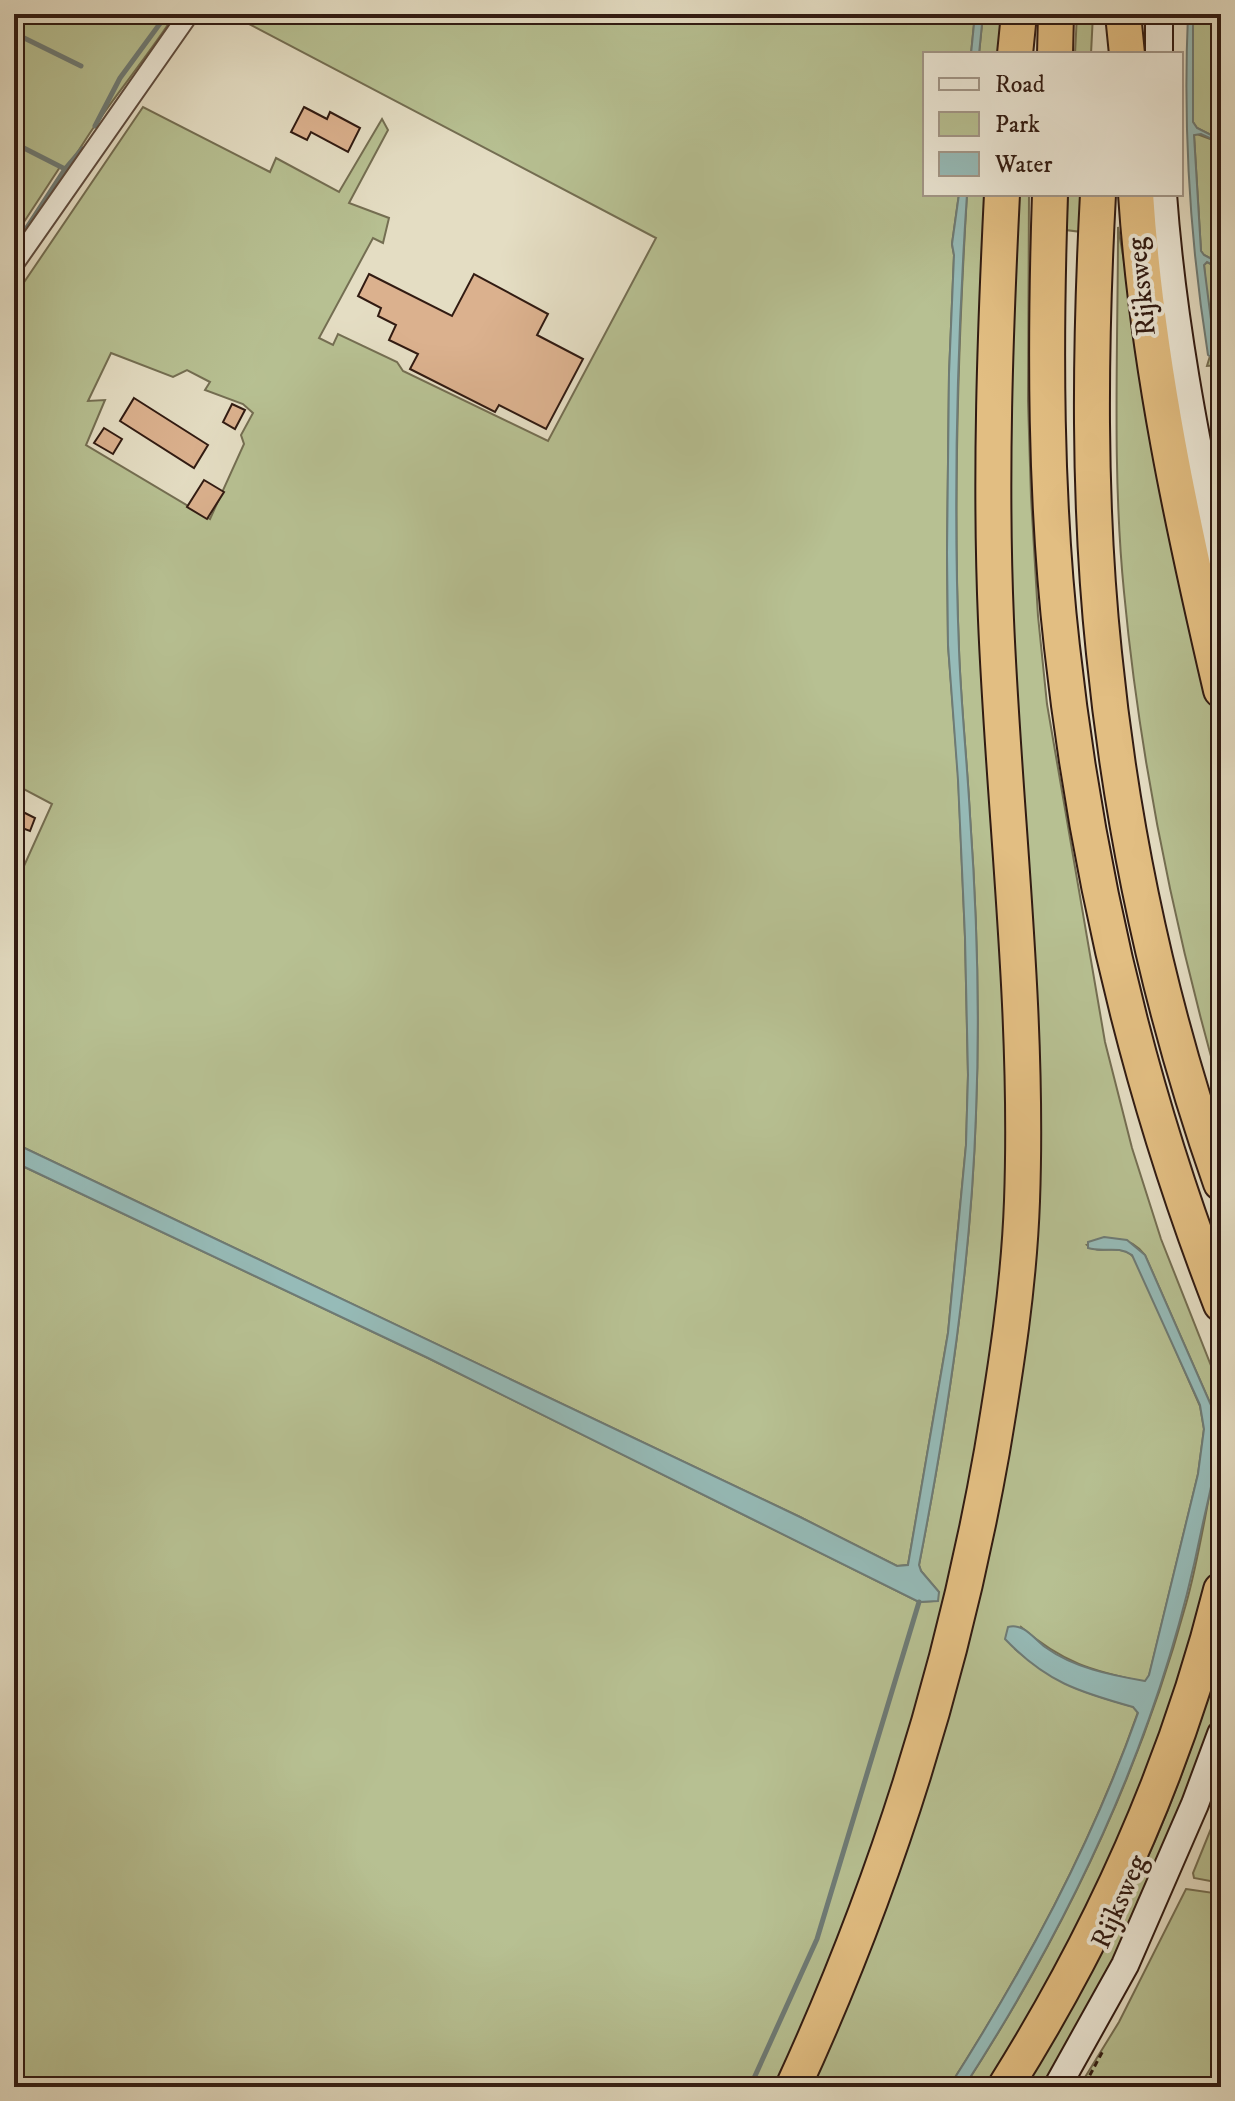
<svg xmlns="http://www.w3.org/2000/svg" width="1235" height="2101" viewBox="0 0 1235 2101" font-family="'IM FELL DW Pica',serif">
	<rect width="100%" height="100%" fill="#e4ddc3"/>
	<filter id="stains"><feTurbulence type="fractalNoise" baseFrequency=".0025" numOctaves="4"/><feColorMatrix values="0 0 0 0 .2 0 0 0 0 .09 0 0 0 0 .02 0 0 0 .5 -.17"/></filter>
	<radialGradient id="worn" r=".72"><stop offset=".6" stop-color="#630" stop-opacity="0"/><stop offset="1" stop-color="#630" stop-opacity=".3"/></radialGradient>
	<g fill="#b7c092" stroke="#746e52" stroke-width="2" fill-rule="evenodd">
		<path d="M14,14H175C150,53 120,89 94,127C84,141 77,155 65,169L60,167L22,225L14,221Z"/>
		<path d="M230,14H975L971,54H925V194H959L952,244L954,255L949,374L947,553L948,645L958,773L965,937L968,1075L966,1145L948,1333L908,1565L897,1566L800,1517L14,1143V888L52,804L14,784V297L143,107L270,172L276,158L339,192L382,119L388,130L349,203L389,218L383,243L373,238L319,338L333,345L338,334L397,362L403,371L548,441L656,238ZM111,353L173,377L187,370L210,382L205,390L243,404L253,413L241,435L244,444L210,519L86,445L105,400L88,401Z"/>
		<path d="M983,14H1007L1003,54H979Z"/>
		<path d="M1077,14H1093L1091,54H1075Z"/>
		<path d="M1193,14H1221V140L1197,128L1193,122Z"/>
		<path d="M1197,134L1221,143V264L1204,255L1201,251L1194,135Z"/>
		<path d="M967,194H992L1010,1175L999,1312L950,1597L886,1823L779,2087H14V1162L428,1358L919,1602L933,1601L939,1592L921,1571L919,1565C948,1416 971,1265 976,1113C980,1014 977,914 970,816C967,760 961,705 959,650C953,498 958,345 967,194Z"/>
		<path d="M1015,194H1029L1028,401L1031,497L1038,616L1047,704L1105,1042L1132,1148L1161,1239L1221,1391V1540L1201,1622L1142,1802L992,2087H964C1061,1938 1139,1776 1186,1604C1199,1558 1206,1509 1216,1461L1217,1440L1214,1412L1145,1255C1128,1233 1111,1239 1087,1245C1101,1257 1122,1240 1136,1260L1200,1406L1204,1429L1198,1474L1149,1676L1145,1682C1092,1671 1063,1663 1021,1627L1015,1649C1058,1685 1080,1692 1134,1707L1138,1712C1091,1846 1025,1968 949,2087H810L852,1994L905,1853L988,1554L1005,1470L1023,829L1007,526Z"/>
		<path d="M1068,194H1084L1082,232L1066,230Z"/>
		<path d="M1118,227L1160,466L1221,740V1092C1174,928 1140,761 1124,592C1112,471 1118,348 1118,227Z"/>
		<path d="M1207,262L1221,269V365L1207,366L1210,356L1212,357L1204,265Z"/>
		<path d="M1221,1658V1713L1179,1824L1102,1985L1042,2087H1021C1060,2023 1099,1959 1132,1891C1169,1816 1196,1737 1221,1658Z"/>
		<path d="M1221,1804V1883L1194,1878L1193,1873Z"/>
		<path d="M1186,1889L1221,1894V2087H1079L1119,2022Z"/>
	</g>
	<g fill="#96bbb8" stroke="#6e7b76" stroke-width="2">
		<path d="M975,14H983L979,54H971Z"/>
		<path d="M1188,14H1193V122L1197,128L1221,140V143L1201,134L1194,135L1201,251L1204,255L1221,264V269L1207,262L1204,265L1215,351L1211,357L1208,355C1190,242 1183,128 1188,14Z"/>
		<path d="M959,194H967C957,345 953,498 959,650C961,705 967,760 970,816C977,914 980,1014 976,1113C971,1264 948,1416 919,1565L921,1571L939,1592L938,1601L919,1602L428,1358L14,1162V1143L800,1517L897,1566L908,1565L948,1333L966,1145L968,1075L965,937L958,780L948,645L947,553L949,374L954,255L952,244Z"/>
		<path d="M1104,1237L1127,1240L1145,1255L1214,1412C1223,1451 1209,1493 1201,1532C1161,1731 1074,1917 964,2087H949C1025,1968 1091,1846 1138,1713L1133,1707C1079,1692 1046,1682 1005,1639L1008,1627C1024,1623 1033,1638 1045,1647C1074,1668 1110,1675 1145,1681L1149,1675L1198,1474L1204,1429L1200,1405L1132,1255C1117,1245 1104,1253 1088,1248V1242Z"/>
	</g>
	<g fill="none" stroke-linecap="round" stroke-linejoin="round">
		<g stroke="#6e7b76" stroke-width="5">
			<path d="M14,33L81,66"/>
			<path d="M95,126L120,78L167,14"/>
			<path d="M14,143L65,169"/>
			<path d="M24,232L65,169L82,149"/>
			<path d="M750,2087L817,1939L919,1602"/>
		</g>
	</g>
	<g fill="#dbb18e" stroke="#311b12" stroke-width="2">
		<path d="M304,107L327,119L330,112L360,128L348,152L311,132L307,140L291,132Z"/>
		<path d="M369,274L452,316L474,274L548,314L537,335L583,359L546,429L499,405L495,412L410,369L418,354L389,340L396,325L378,316L381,308L358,296Z"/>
		<path d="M134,398L208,445L194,468L120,421Z"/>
		<path d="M232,404L245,410L235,429L223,422Z"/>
		<path d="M104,428L122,439L113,454L94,443Z"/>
		<path d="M204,480L224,492L207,519L187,507Z"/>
		<path d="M21,811L35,818L30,831L14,825Z"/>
	</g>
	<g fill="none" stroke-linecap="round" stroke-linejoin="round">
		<g stroke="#5e4c3e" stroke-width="22">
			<path id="street" d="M14,264L189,14"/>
		</g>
		<g stroke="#311b12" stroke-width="30">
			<g id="secondary">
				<path d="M1159,54V14"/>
				<path d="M1163,194C1172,318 1195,439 1221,560"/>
				<path d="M1057,2087L1125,1965L1195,1804L1221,1734"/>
			</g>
		</g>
		<g stroke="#311b12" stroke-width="38">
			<g id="highway">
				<path d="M1123,14L1127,54"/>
				<path d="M1015,54L1019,14"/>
				<path d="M1055,54L1056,14"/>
				<path d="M1050,194C1045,345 1045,497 1062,647C1087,873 1139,1093 1221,1304"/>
				<path d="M1098,194C1090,346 1088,501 1104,653C1122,832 1161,1013 1221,1183"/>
				<path d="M1136,194C1147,362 1183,527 1221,690"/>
				<path d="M793,2087C887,1883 953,1671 992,1451C1006,1368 1019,1285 1022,1201C1029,1007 1004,814 996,620C990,478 995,336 1002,194"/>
				<path d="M1005,2087C1101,1934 1177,1766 1221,1590"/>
			</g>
		</g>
		<path stroke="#311b12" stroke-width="3" stroke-dasharray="6 4" stroke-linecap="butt" d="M1085,2084L1104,2049"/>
		<use href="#street" stroke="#ede9d8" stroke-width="18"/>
		<use href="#secondary" stroke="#ede9d8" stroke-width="26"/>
		<use href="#highway" stroke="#e2be82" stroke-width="34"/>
	</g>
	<g text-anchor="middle" stroke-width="8" stroke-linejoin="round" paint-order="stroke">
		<g font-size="28" fill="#311b12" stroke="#ede9d8">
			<text transform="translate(1140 287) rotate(-96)" y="10">Rijksweg</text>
			<text transform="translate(1118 1901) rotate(-66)" y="10">Rijksweg</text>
		</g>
	</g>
	<rect width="1235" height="2101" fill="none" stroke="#e4ddc3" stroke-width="48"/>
	<rect x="16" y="16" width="1203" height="2069" fill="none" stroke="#311b12" stroke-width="4"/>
	<rect x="24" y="24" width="1187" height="2053" fill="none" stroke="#311b12" stroke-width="2"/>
	<rect x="923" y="52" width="260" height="144" fill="#ede9d8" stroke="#a29789" stroke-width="2"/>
	<rect x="939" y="78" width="40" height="12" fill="#ede9d8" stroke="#a29789" stroke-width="2"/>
	<text x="995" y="92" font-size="24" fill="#311b12">Road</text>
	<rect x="939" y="112" width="40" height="24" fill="#b7c092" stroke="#a29789" stroke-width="2"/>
	<text x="995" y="132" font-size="24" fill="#311b12">Park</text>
	<rect x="939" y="152" width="40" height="24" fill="#96bbb8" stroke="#a29789" stroke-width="2"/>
	<text x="995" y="172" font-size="24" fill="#311b12">Water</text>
	<rect width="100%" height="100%" filter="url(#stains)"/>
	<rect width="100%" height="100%" fill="url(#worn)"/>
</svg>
